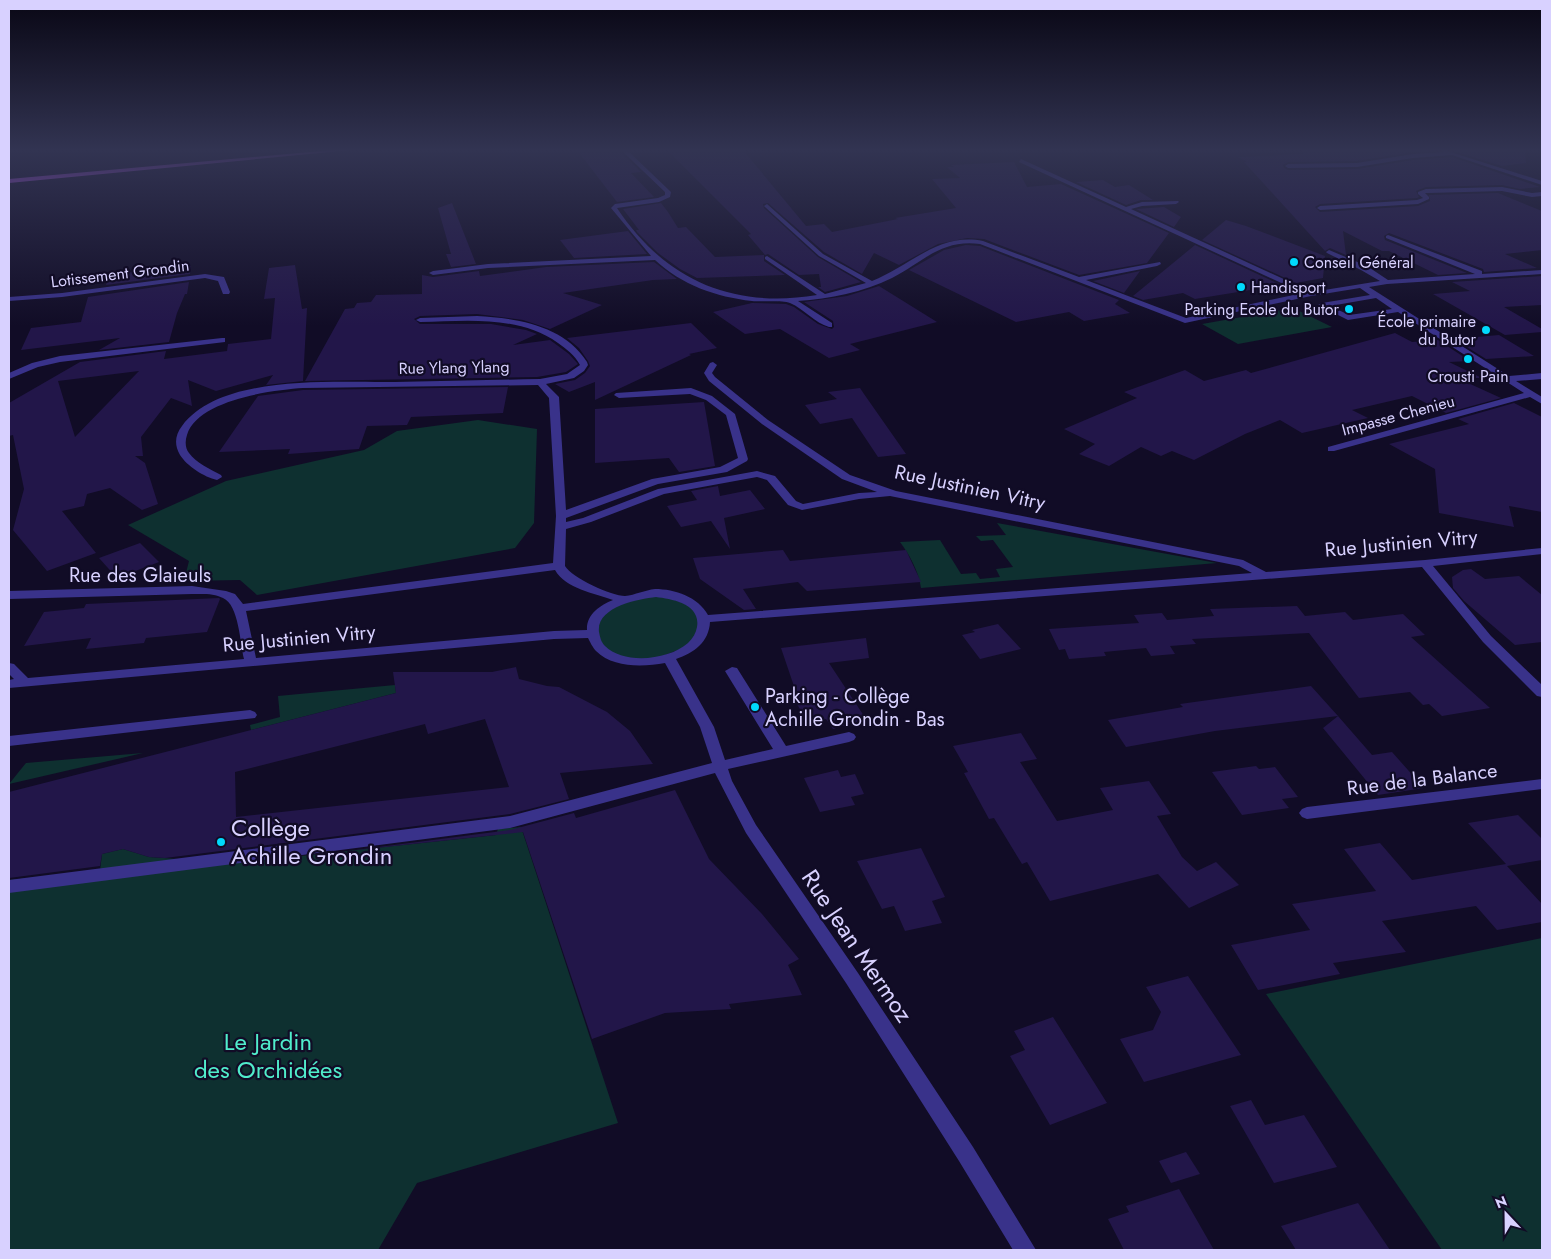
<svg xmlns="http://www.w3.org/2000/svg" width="1551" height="1259" viewBox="0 0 1551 1259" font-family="Jost,sans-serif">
	<rect width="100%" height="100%" fill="#110c26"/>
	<g fill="#0e3030">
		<path d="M1293,308L1332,327L1238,344L1202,324Z"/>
		<path d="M478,420L537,429L534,523L515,548L257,595L240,580L184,581L189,561L128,525L226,481L364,450L397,431Z"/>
		<path d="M997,523L1217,563L921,588C919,572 909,554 900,542L940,540L961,574L976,573L980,579L1000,577L996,569L1013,567L993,540L981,541L976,536L1006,535Z"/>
		<path d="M656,593L699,609L698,642L650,661L614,656L594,639L598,616L608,607Z"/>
		<path d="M395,685L396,693L251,730L250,725L280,717L278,696Z"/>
		<path d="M143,753L9,784L26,763Z"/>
		<path d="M521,827L618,1123L417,1183L378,1250H9V880L100,871L102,854L123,849L149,857L235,863L496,835L498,829Z"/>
		<path d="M1542,938V1250H1442L1266,994Z"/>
	</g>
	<g fill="#221649" fill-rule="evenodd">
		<path d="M577,150H619L641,172L631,173L654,197L617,202Z"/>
		<path d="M667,150H743L806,226L824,224L832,232L898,219L895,218L956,208L932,179L960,178L947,167H954L951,165L1014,162L1027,187L1061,184L1169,233L1147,263L1079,275L984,239L967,238L938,244L899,265L874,253L862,274L824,252L768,203L763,204L764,208L818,257L861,282L825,292L818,287H821L819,274L799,275L768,254L765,255L748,235L751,234Z"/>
		<path d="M1303,150H1442L1413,152L1357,161L1288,162L1283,165L1284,168L1288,170L1357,169L1413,160L1452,157L1540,187L1520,189L1502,185L1426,187L1416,191L1419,197L1417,198L1320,204L1315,207L1320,212L1418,206L1430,201L1429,195L1498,193L1542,211V250L1505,254L1537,268L1484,272L1483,269L1389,233L1384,236L1385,240L1467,273L1438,275L1389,251H1382L1343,231L1346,255L1330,248L1325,251L1244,162H1247L1238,157L1303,154Z"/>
		<path d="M1450,150H1525L1526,163L1502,166Z"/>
		<path d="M1103,180L1115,187L1129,185L1153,200H1141L1126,205L1076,182Z"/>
		<path d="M452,203L476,264L451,267L446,254H451L438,208Z"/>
		<path d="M661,203L668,212L678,228L686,227L715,257L764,255V261L785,275L697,278L680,269L658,253L637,232L636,230H639L623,209Z"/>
		<path d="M1164,207L1181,217L1174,227L1136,209Z"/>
		<path d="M1226,220L1246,226L1325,256L1323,278L1296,283L1202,240Z"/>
		<path d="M628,231L647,254L574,258L560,240Z"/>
		<path d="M966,245L980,246L1119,300L1115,304L1130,313L1084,321L1069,312L1016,322L909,270L944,250Z"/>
		<path d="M1195,245L1281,285L1195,299L1183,293L1143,300L1133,296Z"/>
		<path d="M654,262L677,279L653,280L563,293L602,305L550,329L523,320L477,314L420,316L414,319L420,324H491L526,330L537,334L513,345L550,340L569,354L578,364L566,372L537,377L305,381L345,309L354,308L357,303L371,302L376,295L422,294V275L433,277L479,271L480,276L546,267Z"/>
		<path d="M295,265L302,309L307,308L303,381L266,385L273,375L216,391L188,380L192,406L171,398L141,437L143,456H135L145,463L158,504L142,510L110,488L87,494L84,506L62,511L96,553L47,571L13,530L24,489L13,435L9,436V403L80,362L166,351L164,359L227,351L228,344L271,339L275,298L264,299L269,268ZM139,371L75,437L58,381Z"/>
		<path d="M191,266L190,274L106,285L110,274Z"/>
		<path d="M1140,271L1124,293L1093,281Z"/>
		<path d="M1542,276V305L1504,307L1542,329V332L1505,335L1433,294L1470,291L1452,282Z"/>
		<path d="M189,282L187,294H185L177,313L169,342L99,350L120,338L21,350L31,328L81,322L88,297Z"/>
		<path d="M879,286L937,322L850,344L860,350L829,358L780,329L745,334L713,312L752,303L786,304L794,307L818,324L832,329L834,327L833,321L804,302L847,296Z"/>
		<path d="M691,323L717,348L689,354L691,355L595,400V382L569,392L555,384L575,380L585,373L590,366L588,361L579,348L567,338Z"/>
		<path d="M1395,333L1412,342L1438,340L1470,361L1449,362L1482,378H1457L1501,398L1446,413L1412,396L1352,410L1368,418L1302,433L1280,420L1245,434L1194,460L1172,451L1161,456L1141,447L1109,466L1079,454L1095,444L1064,429L1137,398L1124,392L1185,370L1204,381L1246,370L1251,373Z"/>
		<path d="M1499,335L1534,356L1486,359L1454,339Z"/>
		<path d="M508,387L503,413L411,417L407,425L367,426L359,449L288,454L290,449L219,452L258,396L303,390Z"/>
		<path d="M860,388L864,394L906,454L878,457L852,418L820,424L805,405L837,399L828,392Z"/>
		<path d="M704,402L715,466L679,472L669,458L595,463V409Z"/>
		<path d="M1514,403L1542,417V512L1509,506L1514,527L1439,513L1435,469L1389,444L1469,424L1458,419Z"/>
		<path d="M718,486L720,496L750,490L765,509L724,518L730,549L711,521L681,527L667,506L697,500L691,491Z"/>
		<path d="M140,543L159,562L117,578L99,558Z"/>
		<path d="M783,550L790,561L906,550L921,582L807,591L798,582L743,589L756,609L744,610L700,579L693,558Z"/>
		<path d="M1471,569L1485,579L1519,576L1542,595V642L1515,645L1464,601L1453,588L1452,577L1463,570Z"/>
		<path d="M219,598L220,599L207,632L146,638L144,643L86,649L91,638L24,646L44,612L84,608L86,604Z"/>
		<path d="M1297,606L1305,616L1345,612L1353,620L1403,614L1425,635L1411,637L1490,708L1442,716L1429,704L1423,705L1410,692L1359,698L1309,633L1192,639L1196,644L1170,646L1175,654L1151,656L1146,648L1104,652L1106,656L1069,659L1065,649L1059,650L1049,629L1139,623L1134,615L1162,613L1167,620L1214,616L1210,609Z"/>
		<path d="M998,624L1021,649L980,659L962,635L975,632L972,630Z"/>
		<path d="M866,638L869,658L829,663L866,719L833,729L826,719L808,723L794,699L798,698L781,648Z"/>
		<path d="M516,667L519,679L547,686L559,687L607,712L630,731L653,764L560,773L569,799L510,814L165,858L149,857L123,849L102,854L100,866L9,878V792L396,693L393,672H492ZM485,719L509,787L236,817L235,772L425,724L428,734Z"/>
		<path d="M1311,686L1338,716L1372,755L1392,752L1424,788L1378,795L1323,728L1338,716L1215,731L1126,747L1108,720L1183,707L1180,704Z"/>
		<path d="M1021,733L1037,759L1020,762L1057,821L1113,810L1100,788L1149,781L1171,814L1157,816L1182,857L1197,871L1216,862L1239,885L1189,908L1158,874L1050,901L1027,862L1022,864L994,818L989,819L964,773L968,772L953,746Z"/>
		<path d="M1256,766L1259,769L1275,767L1298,797L1282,799L1289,808L1242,815L1212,772Z"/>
		<path d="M838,770L841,777L855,774L864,794L851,797L855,805L820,812L804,778Z"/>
		<path d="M675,790L709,859L762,914L799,959L788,965L802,995L729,1004L731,1009L665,1013L592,1039L523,832L348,851L510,830L574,813L576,818Z"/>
		<path d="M1518,815L1542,839V860L1507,866L1542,904V922L1497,930L1476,906L1382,921L1406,952L1333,963L1340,974L1258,990L1231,945L1310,930L1292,904L1376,891L1344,849L1380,843L1412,880L1506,864L1468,823Z"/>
		<path d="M921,848L945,897L932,901L942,923L905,931L894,906L882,909L857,861Z"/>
		<path d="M1188,976L1241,1055L1144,1082L1120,1039L1153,1030L1161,1012L1146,987Z"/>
		<path d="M1053,1017L1107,1103L1050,1125L1010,1056L1025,1050L1014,1031Z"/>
		<path d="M1251,1100L1265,1125L1304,1115L1337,1167L1274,1183L1230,1106Z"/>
		<path d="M1186,1152L1200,1174L1171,1183L1159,1161Z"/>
		<path d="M1179,1189L1214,1250H1124L1108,1219L1129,1212L1126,1206Z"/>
		<path d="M1358,1203L1390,1250H1296L1281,1226Z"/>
	</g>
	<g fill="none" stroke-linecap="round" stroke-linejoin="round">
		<g fill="#39328a" fill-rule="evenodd">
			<path d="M621,150H627L671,192L670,197L659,202L617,208C665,280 732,309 817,295L765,259V257L767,256L825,294L866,283L819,256L765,207L764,206L767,204L823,254L872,281C910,266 939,232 983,241L1079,277L1160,262L1161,264L1157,266L1086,280L1186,318L1303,293L1019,162L1021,159L1126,207L1142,202L1178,201L1179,202L1176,204L1142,206L1131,209L1312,292L1380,281L1361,270L1327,253L1326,252L1329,250L1367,266L1388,280L1475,274L1386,238V236L1388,235L1482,271V274L1542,270V274L1387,284L1369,287L1509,376L1542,373V379L1516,381L1542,397V404L1530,397L1334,451H1328V447L1524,393L1398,312L1348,320L1318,305L1322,303L1370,295L1360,288L1311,296L1185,323L980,244C941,239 923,262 892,278C863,292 830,299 798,301L832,323V327H829C815,323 804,309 790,303C782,300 762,302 752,301C716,297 682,285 655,260L488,268L433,275L429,273L433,271L488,264L651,256L611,208L615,204L658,198L665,195V192ZM1376,298L1392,309L1349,315L1330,306Z"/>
			<path d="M1444,150L1542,181V185L1452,155L1413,158L1357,167L1288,168L1285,166L1288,164L1357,163L1413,154L1444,152Z"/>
			<path d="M1502,187L1532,193L1542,192V196L1532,197L1502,191L1427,193H1425L1429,197V199L1418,204L1320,210L1317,208L1320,206L1417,200L1423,198L1418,194V192L1426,189Z"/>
			<path d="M205,274L224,277L230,292L229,294H223L218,281L205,278L62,297L9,301V297L62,293Z"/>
			<path d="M477,316C516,318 564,325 587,362L588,365L584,371L574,378L546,384L559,397L566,510L652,479L720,467L738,458L726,415L706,400L690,394L619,398L614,395L616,393L691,388L712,396L735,414L748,459L747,461L727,472L658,484L566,518V522L583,518L658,489L757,471L775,476L796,501L803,504L859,493L877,492L842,479L762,424L709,381L704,373L710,363L713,362L717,365L712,373L715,377L768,420L850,475L896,491L1243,560L1266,572L1425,560L1542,548V554L1433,566L1491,636L1542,685V697L1537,696L1483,642L1422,567L710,622C709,642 694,653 676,659L714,727L725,760L773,749L725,671L732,667L737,668L786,746L849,732L854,734L856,737L854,740L849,742L728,769L732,781L756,825L858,973L973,1147L1036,1250H1013L959,1161L846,983L746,833L715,773L510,828L9,893V880L510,816L712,763L700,727L665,663C643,667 613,668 596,651C593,648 590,642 588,638L554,639L9,688V680L14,679L9,674V663L14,664L28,678L244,659C240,643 239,605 223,598C214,593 202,594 192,594L9,599V591L192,586L226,591L235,594L243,604L553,563L556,516L549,398L538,385L303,388C272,390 197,400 187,435C185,441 185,448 189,453C196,463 210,469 221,475L222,477L217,480C204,477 187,466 180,455C174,445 175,435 182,426C221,373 336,383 395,382C443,381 492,380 540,379L567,374L580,365C575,355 566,349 558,343C518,315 467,321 420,322L416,320L420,318ZM757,477L767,480L788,505L802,510L859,499L890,496L1239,566L1252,573L708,615C698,597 675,589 655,589C645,590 635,595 625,596C612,596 572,578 565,566L566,529L591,522L664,494ZM555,570C566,589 594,593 613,600C600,605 586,615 587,630L554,631L256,658L246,611ZM656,597C672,599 701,604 697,627C696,633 693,638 688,643C669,660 624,665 605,646C601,642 600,637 599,632C596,607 638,599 656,597Z"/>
			<path d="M222,338H225V342L60,362L38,367L9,379V373L32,363L60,356Z"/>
			<path d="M250,710L255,712L257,715L255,718L9,746V736Z"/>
			<path d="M1542,779V789L1307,819L1302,817L1299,813L1302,809L1307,807Z"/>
		</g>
		<path fill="#c758ff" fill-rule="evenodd" d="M332,150H351L9,183V179Z"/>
	</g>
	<linearGradient id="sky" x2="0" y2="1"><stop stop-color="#090715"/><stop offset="0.46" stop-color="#323452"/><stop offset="1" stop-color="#323452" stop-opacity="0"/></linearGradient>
	<rect width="1551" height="326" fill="url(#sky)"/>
	<g fill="#00d9fc" stroke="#110c26" stroke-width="2">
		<circle cx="1294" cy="262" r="5"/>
		<circle cx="1241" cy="287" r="5"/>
		<circle cx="1349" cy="309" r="5"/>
		<circle cx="1486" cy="330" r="5"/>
		<circle cx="1468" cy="359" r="5"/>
		<circle cx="755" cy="707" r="5"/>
		<circle cx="221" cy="842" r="5"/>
	</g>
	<g text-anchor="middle" stroke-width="4.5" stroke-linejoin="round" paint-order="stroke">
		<g font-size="16" fill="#d8d1ff" stroke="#110c26" text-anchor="start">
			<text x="1304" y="268">Conseil Général</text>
			<text x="1251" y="293">Handisport</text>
			<text x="1339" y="315" text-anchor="end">Parking Ecole du Butor</text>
			<text x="1476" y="327" text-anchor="end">École primaire<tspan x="1476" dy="18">du Butor</tspan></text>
			<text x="1468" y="382" text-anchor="middle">Crousti Pain</text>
		</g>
		<g font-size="16" fill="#d8d1ff" stroke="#110c26">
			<text transform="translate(120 273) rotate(-7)" y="6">Lotissement Grondin</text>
			<text transform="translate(454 367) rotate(-1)" y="6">Rue Ylang Ylang</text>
			<text transform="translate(1398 415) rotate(-15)" y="6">Impasse Chenieu</text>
		</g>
		<g font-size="20" fill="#d8d1ff" stroke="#110c26">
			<text transform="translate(970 487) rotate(12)" y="7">Rue Justinien Vitry</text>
			<text transform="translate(1401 543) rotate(-5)" y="7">Rue Justinien Vitry</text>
			<text x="140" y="582">Rue des Glaieuls</text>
			<text transform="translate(299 638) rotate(-5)" y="7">Rue Justinien Vitry</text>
			<text transform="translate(1422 779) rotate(-7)" y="7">Rue de la Balance</text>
		</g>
		<g font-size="20" fill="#d8d1ff" stroke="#110c26" text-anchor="start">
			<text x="765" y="703">Parking - Collège<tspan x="765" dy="23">Achille Grondin - Bas</tspan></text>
		</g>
		<g font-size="24" fill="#d8d1ff" stroke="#110c26" text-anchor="start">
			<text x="231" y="836">Collège<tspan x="231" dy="28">Achille Grondin</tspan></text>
		</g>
		<g font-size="24" fill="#d8d1ff" stroke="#110c26">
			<text transform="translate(857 946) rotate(56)" y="8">Rue Jean Mermoz</text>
		</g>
		<g font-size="24" fill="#50eccb" stroke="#110c26">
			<text x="268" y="1050">Le Jardin<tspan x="268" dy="28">des Orchidées</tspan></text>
		</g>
	</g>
	<rect width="1551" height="1259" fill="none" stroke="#d8d1ff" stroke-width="20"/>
	<g transform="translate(1506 1214) rotate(338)" stroke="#110c26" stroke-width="4" paint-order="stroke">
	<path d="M0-4L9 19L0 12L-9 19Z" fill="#d8d1ff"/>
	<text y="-8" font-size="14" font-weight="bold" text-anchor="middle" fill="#d8d1ff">N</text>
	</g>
</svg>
